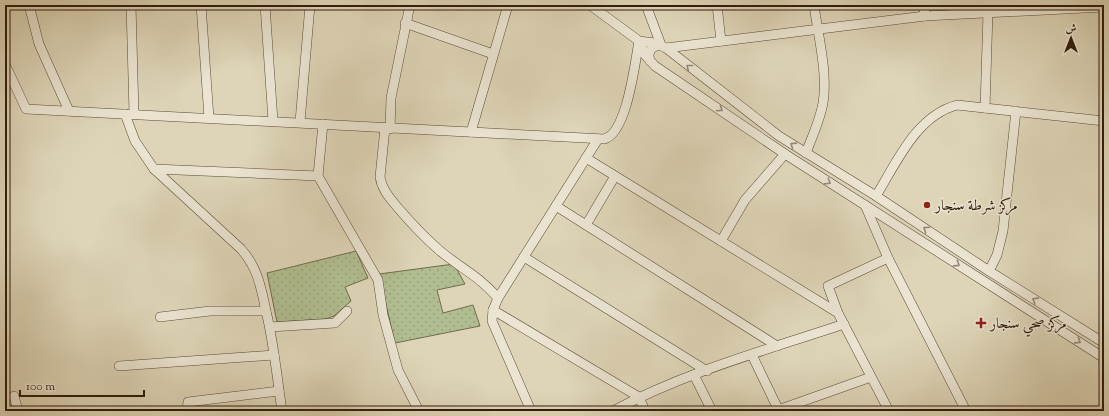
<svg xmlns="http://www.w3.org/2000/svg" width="1109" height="416" viewBox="0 0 1109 416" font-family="'Sorts Mill Goudy',Amiri,serif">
	<defs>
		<pattern id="green-dots" width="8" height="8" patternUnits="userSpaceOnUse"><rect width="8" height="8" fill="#b0bd90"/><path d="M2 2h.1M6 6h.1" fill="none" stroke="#98a27b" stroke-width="1.8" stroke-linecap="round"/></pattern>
	</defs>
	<rect width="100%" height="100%" fill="#ded5b8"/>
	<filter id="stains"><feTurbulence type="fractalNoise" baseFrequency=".005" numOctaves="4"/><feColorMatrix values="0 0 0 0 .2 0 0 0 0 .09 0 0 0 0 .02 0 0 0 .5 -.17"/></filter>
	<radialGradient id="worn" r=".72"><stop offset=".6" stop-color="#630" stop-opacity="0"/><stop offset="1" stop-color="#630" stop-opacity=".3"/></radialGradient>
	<g fill="url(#green-dots)" stroke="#706c4e">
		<path d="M356,251L368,278L345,287L351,301L334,316L326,319L277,322L267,273Z"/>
		<path d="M454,264L465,284L437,290L443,313L473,305L480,326L395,343L379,274Z"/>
	</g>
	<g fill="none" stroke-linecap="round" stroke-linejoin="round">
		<g stroke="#5c4a37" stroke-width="10">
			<g id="minor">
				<path d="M29,5L39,44L69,111"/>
				<path d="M131,5L134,114"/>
				<path d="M201,5L209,118"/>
				<path d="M265,5L273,121"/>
				<path d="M590,5L639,41L654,43L666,48L779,136L876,196L989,271L1104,343"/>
				<path d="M646,5L661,45C651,46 647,52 650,61"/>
				<path d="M717,5L721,41"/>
				<path d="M924,5L925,16"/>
				<path d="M405,23L493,54"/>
				<path d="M640,42L645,55L655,66L785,154L1104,358"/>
				<path d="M666,48L925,16L1104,7"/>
				<path d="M5,64L26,109L604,139C627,134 635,62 639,41"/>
				<path d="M985,108L988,12"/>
				<path d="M125,114L135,141L154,169L241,249C258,268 261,288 266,311C274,344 277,378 282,411"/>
				<path d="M300,122L310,5"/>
				<path d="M323,124L318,176L378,280L383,315L398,370L419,411"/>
				<path d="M385,128L380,177C382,190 390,198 398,208C411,223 424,237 439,250C460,268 478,275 498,298"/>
				<path d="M390,129L391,98L410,5"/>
				<path d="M471,132L508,5"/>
				<path d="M598,139L498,298L493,310L639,397L645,411"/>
				<path d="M806,153C812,137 820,120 823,103C828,74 818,35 814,5"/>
				<path d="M586,158L838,313"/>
				<path d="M154,169L318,176"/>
				<path d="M876,196C897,162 916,116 957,105L1104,121"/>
				<path d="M865,205L888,258L966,411"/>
				<path d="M556,206L777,346"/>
				<path d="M586,225L615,176"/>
				<path d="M721,241L745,200L785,154"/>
				<path d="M524,257L707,371"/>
				<path d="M888,258L828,286L838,313L889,411"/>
				<path d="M989,271L997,255L1003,231L1016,111"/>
				<path d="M493,310L492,321L531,411"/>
				<path d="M160,317L210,311H266"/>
				<path d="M270,327L335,323L347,311"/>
				<path d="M752,355L779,411"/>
				<path d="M119,366L274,355"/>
				<path d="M694,375L712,411"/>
				<path d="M14,396L18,411"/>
				<path d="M778,410L871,377"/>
				<path d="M187,411L188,402L279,391"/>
				<path d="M613,411C685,372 767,350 844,324"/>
			</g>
		</g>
		<use href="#minor" stroke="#eae4d1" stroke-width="9"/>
	</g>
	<defs><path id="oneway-chevron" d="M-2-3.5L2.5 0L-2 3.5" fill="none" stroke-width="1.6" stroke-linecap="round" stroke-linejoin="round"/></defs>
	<g stroke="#968a78">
		<use href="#oneway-chevron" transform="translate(689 67) rotate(-141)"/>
		<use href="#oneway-chevron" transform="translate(720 109) rotate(34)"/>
		<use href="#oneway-chevron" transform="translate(793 145) rotate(-147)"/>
		<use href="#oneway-chevron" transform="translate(828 182) rotate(32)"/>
		<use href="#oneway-chevron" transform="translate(926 229) rotate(-146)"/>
		<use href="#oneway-chevron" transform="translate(957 264) rotate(33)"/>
		<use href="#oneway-chevron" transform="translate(1035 300) rotate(-148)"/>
		<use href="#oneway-chevron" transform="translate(1078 341) rotate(33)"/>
	</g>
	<g fill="#8f2418" stroke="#eae4d1" stroke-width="1.5">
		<circle cx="927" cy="205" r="4"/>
		<path d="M979 317h4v4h4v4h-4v4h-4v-4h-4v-4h4z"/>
	</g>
	<g text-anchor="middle" stroke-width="3" stroke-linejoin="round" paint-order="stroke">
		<g font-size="15" fill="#301c0c" stroke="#eae4d1" text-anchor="start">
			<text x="935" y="210">مركز شرطة سنجار</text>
			<text x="990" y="328">مركز صحي سنجار</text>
		</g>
	</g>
	<rect width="1109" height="416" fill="none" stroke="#ded5b8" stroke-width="20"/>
	<rect x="6" y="6" width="1097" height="404" fill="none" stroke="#301c0c" stroke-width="2"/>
	<rect x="10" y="10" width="1089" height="396" fill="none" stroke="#301c0c"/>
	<g transform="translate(1071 38)" stroke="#eae4d1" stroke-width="3" paint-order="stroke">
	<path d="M0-3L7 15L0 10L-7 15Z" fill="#301c0c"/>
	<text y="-6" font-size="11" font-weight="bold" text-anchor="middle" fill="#301c0c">ش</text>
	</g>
	<path d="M20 390v6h124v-6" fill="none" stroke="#301c0c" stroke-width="2"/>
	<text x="26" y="390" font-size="12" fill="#301c0c" stroke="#eae4d1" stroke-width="3" paint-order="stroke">100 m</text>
	<rect width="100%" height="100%" filter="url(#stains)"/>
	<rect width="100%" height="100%" fill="url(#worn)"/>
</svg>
